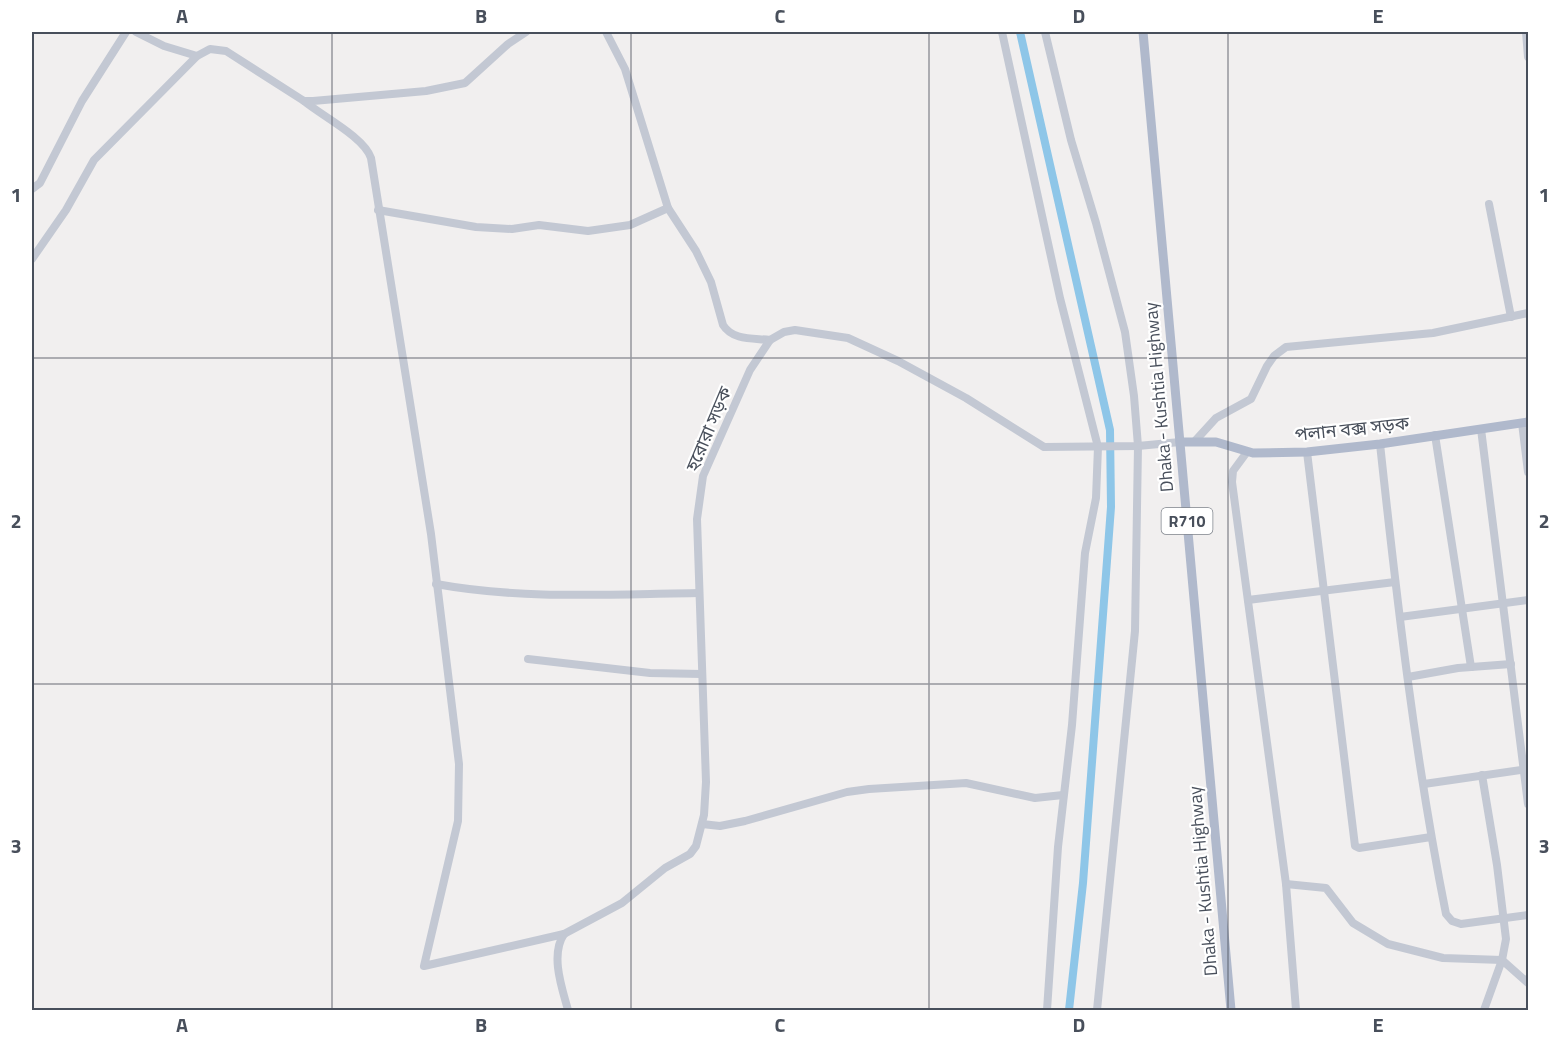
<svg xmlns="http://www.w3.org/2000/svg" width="1560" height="1042" viewBox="0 0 1560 1042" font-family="'Titillium Web','Noto Sans Bengali',sans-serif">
	<rect width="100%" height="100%" fill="#f1efef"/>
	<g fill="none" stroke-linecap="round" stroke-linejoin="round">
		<path stroke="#8ec6e8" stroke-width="8" d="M1020,32L1110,430L1111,507L1083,883L1069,1010"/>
		<g stroke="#c3c8d3" stroke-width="8">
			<path d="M136,32L164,46L197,56"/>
			<path d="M606,32L625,69L668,208L696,251L711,282L723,325C733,341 754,338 770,340"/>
			<path d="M1002,32L1060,298L1098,447L1096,498L1085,553L1072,725L1058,847L1047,1010"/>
			<path d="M1045,32L1071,140L1096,223L1125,332L1134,396L1138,446L1135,631L1097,1010"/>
			<path d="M1526,32L1528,57"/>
			<path d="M304,101C322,116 364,137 371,158L431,534L459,764L458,821L424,966L564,934"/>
			<path d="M32,189L40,183L82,101L126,32"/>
			<path d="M1489,204L1511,317"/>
			<path d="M378,210L476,227L512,229L539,225L588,231L630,225L668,208"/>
			<path d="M32,259L66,210L94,160L197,56L210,49L226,51L304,101H313L426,91L465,83L508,44L526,32"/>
			<path d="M1522,423L1528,472"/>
			<path d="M1481,429L1528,804"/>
			<path d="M1435,435L1471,667"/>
			<path d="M1195,441L1216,418L1251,399L1267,366L1274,356L1286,347L1433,333L1528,313"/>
			<path d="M1380,444C1397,601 1415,759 1446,914L1452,921L1461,924L1528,915"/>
			<path d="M1247,452L1233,471L1232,482L1286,884L1296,1010"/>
			<path d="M1307,452L1355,846L1359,848L1431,837"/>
			<path d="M436,584C523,600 611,594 699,593"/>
			<path d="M1248,600L1395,582"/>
			<path d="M1400,617L1528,600"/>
			<path d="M528,659L650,673L702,674"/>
			<path d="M1408,677L1458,668L1511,664"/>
			<path d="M1482,775L1497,865L1506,939L1502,960L1484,1010"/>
			<path d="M1424,784L1528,769"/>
			<path d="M702,824L720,826L745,821L847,792L869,789L966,783L1035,798L1063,795"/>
			<path d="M1286,884L1326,888L1353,923L1388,944L1443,958L1502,960L1528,983"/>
			<path d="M568,1010C562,988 550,955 564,934L622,903L665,868L690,854L696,846L704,815L706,782L697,519L703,476L750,370L770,340L784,332L795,330L848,338L898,361L966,398L1044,447L1138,446L1180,442"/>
		</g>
		<g stroke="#b0b9cc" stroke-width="9">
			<path d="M1143,32L1231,1010"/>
			<path d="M1180,442H1216L1253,453L1307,452L1380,444L1528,422"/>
		</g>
	</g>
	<path fill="none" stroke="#484f5b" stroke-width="1.5" stroke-opacity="0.55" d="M332,32V1010M631,32V1010M929,32V1010M1228,32V1010M32,358H1528M32,684H1528"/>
	<g text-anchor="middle" stroke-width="4.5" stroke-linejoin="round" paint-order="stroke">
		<rect fill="#fff" stroke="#7f848c" stroke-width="1.5" x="1161.5" y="508" width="51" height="26" rx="4.5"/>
		<g font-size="16" font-weight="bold" fill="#484f5b">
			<text x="1187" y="527">R710</text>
		</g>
		<g font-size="18" fill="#484f5b" stroke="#fff">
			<text transform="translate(1159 397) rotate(-95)" y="6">Dhaka - Kushtia Highway</text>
			<text transform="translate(709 429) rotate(-67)" y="6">হরোরা সড়ক</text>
			<text transform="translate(1352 429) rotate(-6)" y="6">পলান বক্স সড়ক</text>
			<text transform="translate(1203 881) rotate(-95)" y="6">Dhaka - Kushtia Highway</text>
		</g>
	</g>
	<rect width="1560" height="1042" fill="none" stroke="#ffffff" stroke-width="66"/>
	<rect x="33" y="33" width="1494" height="976" fill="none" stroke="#484f5b" stroke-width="2"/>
	<g font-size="20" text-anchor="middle" font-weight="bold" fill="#484f5b">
		<text x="182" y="23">A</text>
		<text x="481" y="23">B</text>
		<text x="780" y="23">C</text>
		<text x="1079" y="23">D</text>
		<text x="1378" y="23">E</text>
		<text x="16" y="202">1</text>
		<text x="1544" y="202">1</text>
		<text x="16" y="528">2</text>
		<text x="1544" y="528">2</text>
		<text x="16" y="853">3</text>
		<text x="1544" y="853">3</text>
		<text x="182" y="1032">A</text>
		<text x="481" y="1032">B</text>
		<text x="780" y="1032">C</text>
		<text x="1079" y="1032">D</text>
		<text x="1378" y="1032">E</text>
	</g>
</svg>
